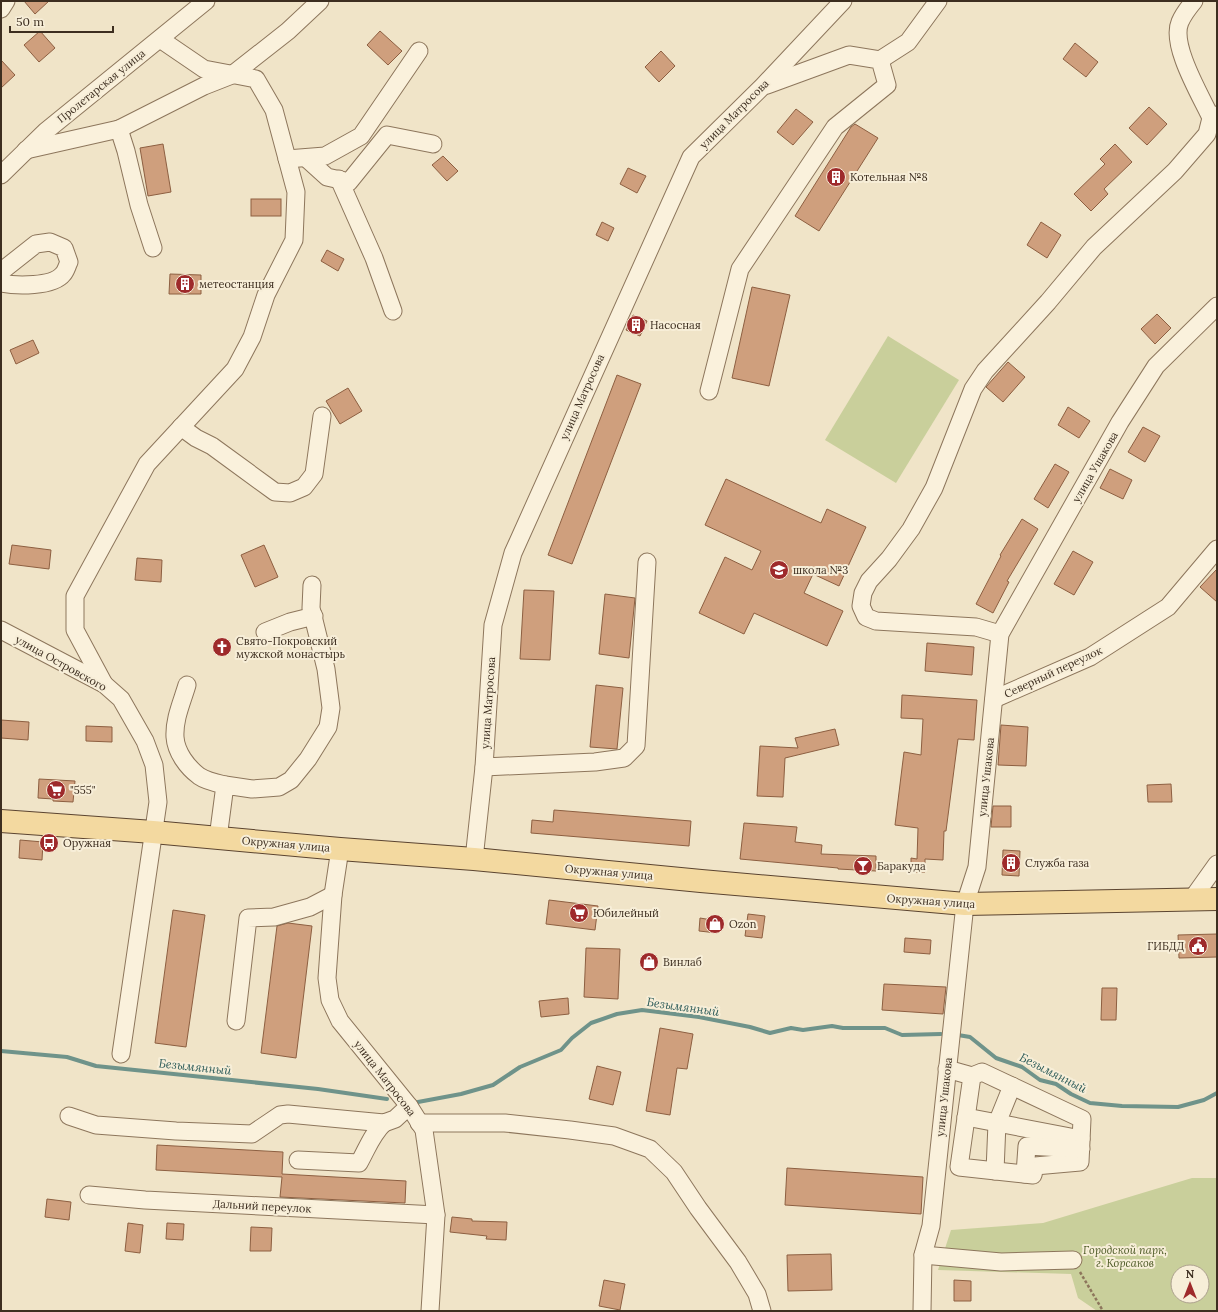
<svg xmlns="http://www.w3.org/2000/svg" width="1218" height="1312" viewBox="0 0 1218 1312" font-family="Lora,serif">
	<rect width="100%" height="100%" fill="#f0e4c8"/>
	<g fill="#c9cf9b" fill-rule="evenodd">
		<path d="M888,336L959,380L896,483L825,440Z"/>
		<path d="M1192,1178H1217V1311H1097L1078,1298L1071,1274L938,1270L951,1230L1043,1223ZM1178,1272H1202V1296H1178Z"/>
	</g>
	<g fill="none" stroke-linecap="round" stroke-linejoin="round">
		<g stroke="#6f938a" stroke-width="4">
			<path d="M958,1035L970,1037L996,1058L1022,1067L1040,1080L1056,1084L1071,1094L1090,1103L1122,1106L1178,1107L1204,1100L1217,1093"/>
			<path d="M1,1051L67,1057L96,1066L318,1089L387,1099"/>
			<path d="M418,1102L461,1094L493,1085L520,1067L561,1050L572,1038L591,1023L617,1014L642,1010L699,1017L750,1027L770,1033L791,1028L803,1030L832,1026L843,1028H885L902,1035L941,1034"/>
		</g>
	</g>
	<g fill="#cf9f7d" stroke="#8d5f41">
		<path d="M24,1H49L35,14Z"/>
		<path d="M40,31L55,48L39,62L24,45Z"/>
		<path d="M380,31L402,51L388,65L367,45Z"/>
		<path d="M1075,43L1098,62L1086,77L1063,59Z"/>
		<path d="M661,51L675,66L659,82L645,67Z"/>
		<path d="M1,60L15,75L1,88Z"/>
		<path d="M1149,107L1167,124L1147,145L1129,128Z"/>
		<path d="M796,109L813,122L793,145L777,132Z"/>
		<path d="M855,124L878,138L819,231L795,216L851,127Z"/>
		<path d="M163,144L171,192L148,196L140,148Z"/>
		<path d="M1115,144L1132,162L1104,189L1108,194L1091,211L1074,194L1105,164L1100,159Z"/>
		<path d="M443,156L458,171L447,181L432,165Z"/>
		<path d="M628,168L646,176L637,193L620,184Z"/>
		<rect x="251" y="199" width="30" height="17"/>
		<path d="M602,222L614,228L608,241L596,235Z"/>
		<path d="M1041,222L1061,235L1047,258L1027,245Z"/>
		<path d="M327,250L344,259L338,271L321,261Z"/>
		<path d="M170,274L201,275V294H169Z"/>
		<path d="M752,287L790,295L769,386L732,378Z"/>
		<path d="M1157,314L1171,328L1155,344L1141,329Z"/>
		<path d="M633,315L647,321L640,336L626,330Z"/>
		<path d="M33,340L39,353L16,364L10,350Z"/>
		<path d="M1008,362L1025,377L1003,402L986,387Z"/>
		<path d="M617,375L641,384L572,564L548,555Z"/>
		<path d="M348,388L362,411L340,424L326,401Z"/>
		<path d="M1068,407L1090,421L1079,438L1058,425Z"/>
		<path d="M1143,427L1160,436L1145,462L1128,452Z"/>
		<path d="M1055,464L1069,472L1048,508L1034,499Z"/>
		<path d="M1110,469L1132,480L1123,499L1100,488Z"/>
		<path d="M726,479L821,523L827,509L866,527L839,586L813,574L804,593L843,611L827,646L754,613L744,634L699,613L725,557L752,570L761,551L705,525Z"/>
		<path d="M1022,519L1038,529L1007,581L1009,582L993,613L976,604L1001,556L1000,555Z"/>
		<path d="M12,545L51,550L49,569L9,564Z"/>
		<path d="M264,545L278,577L255,587L241,555Z"/>
		<path d="M1073,551L1093,562L1074,595L1054,584Z"/>
		<path d="M137,558L162,560L161,582L135,580Z"/>
		<path d="M1217,569V602L1200,587Z"/>
		<path d="M524,590L554,591L550,660L520,659Z"/>
		<path d="M605,594L635,598L629,658L599,654Z"/>
		<path d="M927,643L974,647L972,675L925,671Z"/>
		<path d="M596,685L623,688L617,749L590,747Z"/>
		<path d="M902,695L977,700L974,740L958,739L946,831H944L943,860L925,859V872H911V858L917,859L918,828L895,825L904,752L921,755L923,719L901,718Z"/>
		<path d="M1,720L29,722L28,740L1,738Z"/>
		<path d="M1001,725L1028,727L1026,766L998,765Z"/>
		<path d="M86,726L112,727V742L86,741Z"/>
		<path d="M835,729L839,745L785,758L783,797L757,796L760,746L798,748L795,738Z"/>
		<path d="M39,779L75,781L73,802L53,801V799L38,798Z"/>
		<path d="M1171,784L1172,802H1148L1147,785Z"/>
		<path d="M993,806H1011V827H991Z"/>
		<path d="M554,810L691,821L689,846L531,833L532,820L553,822Z"/>
		<path d="M744,823L797,827L795,842L822,845L821,854L876,856V871L838,869V868L740,859Z"/>
		<path d="M20,840L43,842L42,860L19,858Z"/>
		<path d="M1003,850L1020,851L1019,876L1002,875Z"/>
		<path d="M549,900L598,906L595,930L546,924Z"/>
		<path d="M173,910L205,915L186,1047L155,1043Z"/>
		<path d="M748,914L765,916L762,938L745,936Z"/>
		<path d="M700,918L718,921L717,933L699,931Z"/>
		<path d="M288,923L312,926L296,1058L261,1053L277,926Z"/>
		<path d="M1217,934V957L1179,958L1178,935Z"/>
		<path d="M905,938L931,940L930,954L904,952Z"/>
		<path d="M586,948L620,949L618,999L584,997Z"/>
		<path d="M884,984L946,987L943,1014L882,1010Z"/>
		<path d="M1102,988H1117L1116,1020H1101Z"/>
		<path d="M568,998L569,1014L541,1017L539,1001Z"/>
		<path d="M660,1028L693,1034L687,1069L677,1068L670,1115L646,1111Z"/>
		<path d="M597,1066L621,1072L613,1105L589,1099Z"/>
		<path d="M157,1145L283,1152L282,1174L406,1181L405,1203L280,1197L282,1177L156,1170Z"/>
		<path d="M787,1168L923,1177L921,1214L785,1205Z"/>
		<path d="M47,1199L71,1202L69,1220L45,1217Z"/>
		<path d="M452,1217L472,1219V1221L507,1222L506,1240L486,1239L487,1236L450,1232Z"/>
		<path d="M128,1223L143,1225L140,1253L125,1251Z"/>
		<path d="M167,1223L184,1224L183,1240L166,1239Z"/>
		<path d="M251,1227L272,1228L271,1251H250Z"/>
		<path d="M831,1254L832,1290L788,1291L787,1255Z"/>
		<path d="M604,1280L625,1284L620,1310L599,1306Z"/>
		<path d="M954,1280L971,1281V1301H954Z"/>
	</g>
	<g fill="none" stroke-linecap="round" stroke-linejoin="round">
		<g stroke="#8d765c" stroke-width="19">
			<g id="minor">
				<path d="M1194,1C1189,7 1183,15 1180,22C1170,45 1201,96 1211,118"/>
				<path d="M1,9L6,1"/>
				<path d="M880,60L908,42L938,1"/>
				<path d="M119,129L204,86L232,75L288,31L320,1"/>
				<path d="M26,150L119,129L126,151L139,205L153,248"/>
				<path d="M306,158L327,177L349,182L387,135L433,144"/>
				<path d="M287,159L325,156L361,136L419,51"/>
				<path d="M1,175L46,131L206,1"/>
				<path d="M339,179L374,258L393,311"/>
				<path d="M1,274L3,270L36,244L50,242L64,248L69,262C67,266 66,271 63,274C53,287 16,286 1,283"/>
				<path d="M709,391L740,269L835,127L887,85L880,60L849,55L767,85"/>
				<path d="M181,427L196,438L212,446L275,492L290,493L304,487L314,474L322,416"/>
				<path d="M1,630L104,684L121,699L145,741L154,765L158,802L121,1054"/>
				<path d="M265,632L290,622L314,616"/>
				<path d="M1000,634L976,627L876,621L866,617L861,606L863,593L869,581L889,559L911,529L934,488L973,389L985,371L1048,302L1094,247L1175,171L1207,134L1211,118L1217,115"/>
				<path d="M104,684L75,630V596L147,464L235,369L252,337L266,295L294,240L296,192L274,110L256,79L204,69L160,39"/>
				<path d="M187,685C182,702 174,719 175,737C176,752 187,767 199,776C206,781 216,783 225,785"/>
				<path d="M994,699L1090,657L1168,607L1217,549"/>
				<path d="M484,767L595,762L624,758L636,746L647,562"/>
				<path d="M218,838L225,785L252,789L279,787L291,780L308,759L328,727L331,708L326,669L311,608L312,585"/>
				<path d="M340,849L333,895L327,978L330,1000L340,1021L409,1106L424,1130L436,1215L430,1311"/>
				<path d="M474,859L484,767L493,625L513,553L691,157L763,86L843,1"/>
				<path d="M1192,899L1217,864"/>
				<path d="M236,1021L248,918L274,917L310,907L333,895"/>
				<path d="M947,1069L972,1076L982,1072L1082,1119L1080,1162L1035,1166L1033,1175L959,1167L972,1076"/>
				<path d="M69,1116L96,1125L176,1131L252,1134L280,1115L288,1114L384,1123L395,1119L409,1106"/>
				<path d="M966,1117L1081,1139"/>
				<path d="M419,1123H505L570,1130L614,1136L650,1149L674,1172L698,1208L738,1262L757,1294L762,1311"/>
				<path d="M298,1160L359,1163C367,1149 372,1134 384,1123"/>
				<path d="M995,1171L997,1123L1012,1086"/>
				<path d="M1025,1174L1027,1146L1081,1149"/>
				<path d="M89,1195L145,1200L436,1215"/>
				<path d="M923,1255L1001,1262L1073,1260"/>
				<path d="M922,1311L923,1255L931,1226L965,904L977,867L1000,634L1120,422L1156,366L1217,306"/>
			</g>
		</g>
		<g stroke="#5b4430" stroke-width="24">
			<path id="major" d="M1,821L153,832L340,849L474,859L701,881L965,904L1217,899"/>
		</g>
		<path stroke="#8d765c" stroke-width="2.5" stroke-dasharray="3 2" stroke-linecap="butt" d="M1080,1272L1103,1311"/>
		<use href="#minor" stroke="#faf1dc" stroke-width="17"/>
		<use href="#major" stroke="#f3d9a0" stroke-width="22"/>
	</g>
	<defs>
		<g id="building-disc" transform="scale(1)"><circle r="9.5" fill="#9e2a2b" stroke="#f7eed8"/><path d="M-4-6H4V6H1V3H-1V6H-4ZM-2.5-4.3h1.7v1.8h-1.7ZM.8-4.3h1.7v1.8H.8ZM-2.5-1h1.7V.8h-1.7ZM.8-1h1.7V.8H.8Z" fill="#fff"/></g>
		<g id="school-disc" transform="scale(1)"><circle r="9.5" fill="#9e2a2b" stroke="#f7eed8"/><path d="M0-5L7-2L0 1L-7-2ZM-4 1L0 2.5L4 1V4Q0 6-4 4Z" fill="#fff"/></g>
		<g id="church-disc" transform="scale(1)"><circle r="9.5" fill="#9e2a2b" stroke="#f7eed8"/><path d="M-1.2-6h2.4v3.5h3.3v2.4h-3.3V6h-2.4V-.1h-3.3v-2.4h3.3Z" fill="#fff"/></g>
		<g id="supermarket-disc" transform="scale(1)"><circle r="9.5" fill="#9e2a2b" stroke="#f7eed8"/><path d="M-6-5.5h2.5l.6 2H6L4.5 2H-2.5L-4.4-4H-6ZM-1.5 3.2a1.3 1.3 0 1 0 .1 0ZM3 3.2a1.3 1.3 0 1 0 .1 0Z" fill="#fff"/></g>
		<g id="bus-disc" transform="scale(1)"><circle r="9.5" fill="#9e2a2b" stroke="#f7eed8"/><path d="M-5-6H5V4H4V6H2V4H-2V6H-4V4H-5ZM-3.5-4V0h7V-4ZM-3.5 1.2v1.5H-2V1.2ZM2 1.2v1.5H3.5V1.2Z" fill="#fff"/></g>
		<g id="bar-disc" transform="scale(1)"><circle r="9.5" fill="#9e2a2b" stroke="#f7eed8"/><path d="M-6-5H6L.8 .8V4.5H3.5V6h-7V4.5H-.8V.8Z" fill="#fff"/></g>
		<g id="shop-disc" transform="scale(1)"><circle r="9.5" fill="#9e2a2b" stroke="#f7eed8"/><path d="M-5-2.5h2.3a2.7 3.5 0 0 1 5.4 0H5L5.5 6h-11ZM-1.5-2.5h3a1.5 2.3 0 0 0-3 0Z" fill="#fff"/></g>
		<g id="civic-disc" transform="scale(1)"><circle r="9.5" fill="#9e2a2b" stroke="#f7eed8"/><path d="M-.6-6.5H3V-4.5H.6V-3L4-1V1h2V6H-6V1h2V-1L-.6-3ZM-1.2 2.5V6h2.4V2.5Z" fill="#fff"/></g>
	</defs>
	<g fill-rule="evenodd">
		<use href="#building-disc" x="836" y="177"/>
		<use href="#building-disc" x="185" y="284"/>
		<use href="#building-disc" x="636" y="325"/>
		<use href="#school-disc" x="779" y="570"/>
		<use href="#church-disc" x="222" y="647"/>
		<use href="#supermarket-disc" x="56" y="790"/>
		<use href="#bus-disc" x="49" y="843"/>
		<use href="#building-disc" x="1011" y="863"/>
		<use href="#bar-disc" x="863" y="866"/>
		<use href="#supermarket-disc" x="579" y="913"/>
		<use href="#shop-disc" x="715" y="924"/>
		<use href="#civic-disc" x="1198" y="946"/>
		<use href="#shop-disc" x="649" y="962"/>
	</g>
	<g text-anchor="middle" stroke-width="4" stroke-linejoin="round" paint-order="stroke">
		<g font-size="11" fill="#3d2e20" stroke="#f7eed8">
			<text transform="translate(101 86) rotate(-39)" y="4">Пролетарская улица</text>
			<text transform="translate(734 114) rotate(-45)" y="4">улица Матросова</text>
			<text transform="translate(582 397) rotate(-66)" y="4">улица Матросова</text>
			<text transform="translate(1095 467) rotate(-60)" y="4">улица Ушакова</text>
			<text transform="translate(61 663) rotate(29)" y="4">улица Островского</text>
			<text transform="translate(1053 672) rotate(-25)" y="4">Северный переулок</text>
			<text transform="translate(488 703) rotate(-86)" y="4">улица Матросова</text>
			<text transform="translate(986 777) rotate(-84)" y="4">улица Ушакова</text>
			<text transform="translate(286 844) rotate(5)" y="4">Окружная улица</text>
			<text transform="translate(609 872) rotate(5)" y="4">Окружная улица</text>
			<text transform="translate(931 901) rotate(4)" y="4">Окружная улица</text>
			<text transform="translate(385 1078) rotate(52)" y="4">улица Матросова</text>
			<text transform="translate(944 1097) rotate(-84)" y="4">улица Ушакова</text>
			<text transform="translate(262 1206) rotate(3)" y="4">Дальний переулок</text>
		</g>
		<g font-size="11" fill="#3d2e20" stroke="#f7eed8" text-anchor="start">
			<text x="850" y="181">Котельная №8</text>
			<text x="199" y="288">метеостанция</text>
			<text x="650" y="329">Насосная</text>
			<text x="793" y="574">школа №3</text>
			<text x="236" y="645">Свято-Покровский<tspan x="236" dy="13">мужской монастырь</tspan></text>
			<text x="70" y="794">"555"</text>
			<text x="63" y="847">Оружная</text>
			<text x="1025" y="867">Служба газа</text>
			<text x="877" y="870">Баракуда</text>
			<text x="593" y="917">Юбилейный</text>
			<text x="729" y="928">Ozon</text>
			<text x="1184" y="950" text-anchor="end">ГИБДД</text>
			<text x="663" y="966">Винлаб</text>
		</g>
		<g font-size="11" font-style="italic" fill="#4d5a26" stroke="#f7eed8">
			<text x="1125" y="1254">Городской парк,<tspan x="1125" dy="13">г. Корсаков</tspan></text>
		</g>
		<g font-size="12" font-style="italic" fill="#2f5d5a" stroke="#f7eed8">
			<text transform="translate(683 1007) rotate(8)" y="4">Безымянный</text>
			<text transform="translate(195 1067) rotate(6)" y="4">Безымянный</text>
			<text transform="translate(1053 1073) rotate(27)" y="4">Безымянный</text>
		</g>
	</g>
	<rect width="1218" height="1312" fill="none" stroke="#3d2e20" stroke-width="4"/>
	<g transform="translate(1190 1284)"><circle r="19" fill="#f7eed8" stroke="#ada18e"/>
	<path d="M0-3L7 15L0 10L-7 15Z" fill="#9e2a2b"/>
	<text y="-6" font-size="11" font-weight="bold" text-anchor="middle" fill="#3d2e20">N</text>
	</g>
	<path d="M10 26v6h103v-6" fill="none" stroke="#3d2e20" stroke-width="2"/>
	<text x="16" y="26" font-size="12" fill="#3d2e20" stroke="#f7eed8" stroke-width="3" paint-order="stroke">50 m</text>
</svg>
